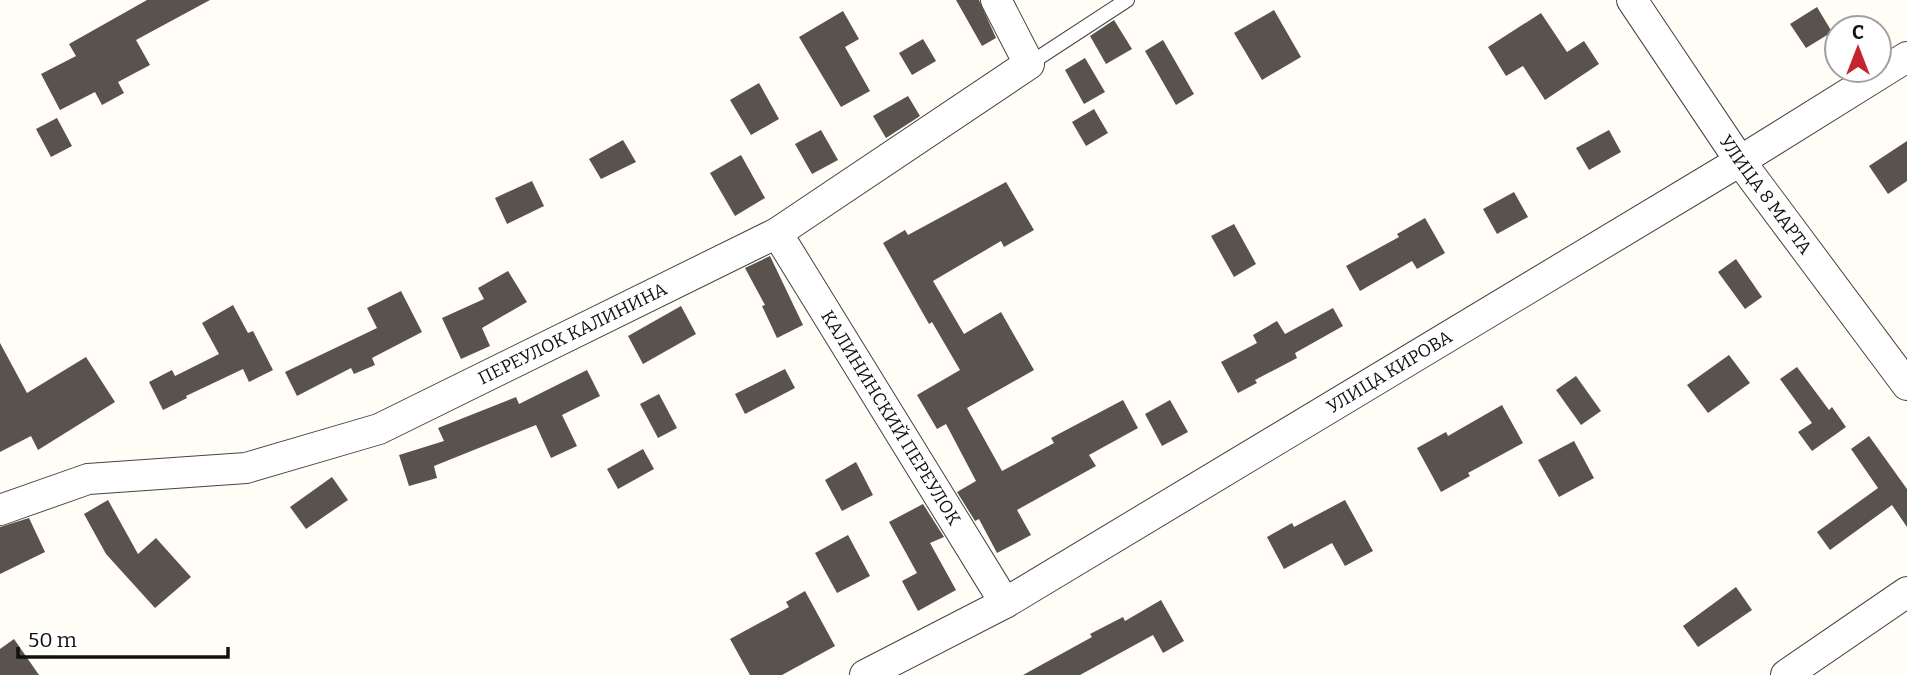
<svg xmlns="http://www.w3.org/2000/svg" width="1907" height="675" viewBox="0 0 1907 675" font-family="Bitter,serif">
	<rect width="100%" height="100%" fill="#fffdf5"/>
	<g fill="#5a524d">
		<path d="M147,0H210L136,40L150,65L118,82L124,93L102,105L95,92L60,110L41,74L76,56L69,44Z"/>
		<path d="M956,0H979L996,38L982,46Z"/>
		<path d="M1817,7L1832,32L1806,48L1790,24Z"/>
		<path d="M1274,10L1301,57L1262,80L1234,33Z"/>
		<path d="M843,11L859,39L845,47L870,91L841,107L799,37Z"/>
		<path d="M1541,13L1567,52L1584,41L1599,64L1545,100L1523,66L1506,76L1488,47Z"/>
		<path d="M1114,20L1132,49L1106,64L1090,36Z"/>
		<path d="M923,39L936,61L912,75L899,53Z"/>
		<path d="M1163,40L1194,94L1176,105L1145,51Z"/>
		<path d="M1085,58L1105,92L1084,104L1065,70Z"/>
		<path d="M759,83L779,119L751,135L730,100Z"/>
		<path d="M908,96L920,116L886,138L873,116Z"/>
		<path d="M1094,109L1108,133L1086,146L1072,122Z"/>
		<path d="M57,118L72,146L51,157L36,129Z"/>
		<path d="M821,130L838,160L812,174L795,144Z"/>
		<path d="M1609,130L1621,152L1589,170L1576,148Z"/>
		<path d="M623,140L636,162L601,179L589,159Z"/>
		<path d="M1907,141V181L1888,194L1869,166Z"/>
		<path d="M741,155L765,198L735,216L710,173Z"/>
		<path d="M532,181L544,206L507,224L495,198Z"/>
		<path d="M1006,182L1034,230L1004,247L1001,241L933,281L964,334L1001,312L1034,370L967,408L1002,471L1054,443L1051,438L1123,400L1138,428L1089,455L1096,466L1017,510L1031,535L997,553L979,519L975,521L957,492L976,481L946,424L937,429L917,395L960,370L932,322L929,324L883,243L905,230L908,235Z"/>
		<path d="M1514,192L1528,217L1497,234L1483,209Z"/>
		<path d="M1425,218L1445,253L1417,269L1412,261L1360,291L1346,266L1399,237L1397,234Z"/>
		<path d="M1234,224L1256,264L1234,277L1211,236Z"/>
		<path d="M770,256L803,325L777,338L762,306L765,305L745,268Z"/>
		<path d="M1736,259L1762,297L1745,309L1718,272Z"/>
		<path d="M508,271L527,302L482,328L490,346L461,359L442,318L484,299L478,288Z"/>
		<path d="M401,291L422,332L372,358L375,365L354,374L351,368L297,396L285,372L377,328L367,308Z"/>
		<path d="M233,305L248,333L253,331L273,370L249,382L243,369L186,396L187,398L163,410L149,382L172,370L175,376L219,354L202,323Z"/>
		<path d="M681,306L696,334L643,364L628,336Z"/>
		<path d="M1333,308L1343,326L1295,353L1297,358L1255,380L1257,383L1238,393L1221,362L1257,343L1253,335L1277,321L1285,334Z"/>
		<path d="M0,343L27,393L86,357L115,402L38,450L31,436L0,452Z"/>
		<path d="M1729,355L1750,383L1708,413L1687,385Z"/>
		<path d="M1797,367L1829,410L1832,407L1846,427L1812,451L1798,432L1812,423L1780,379Z"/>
		<path d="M785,369L795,388L745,414L735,394Z"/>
		<path d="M587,370L600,396L562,415L577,446L551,458L536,425L434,466L437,478L409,486L399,455L444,441L438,428L516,397L519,404Z"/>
		<path d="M1576,376L1601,411L1581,425L1556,390Z"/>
		<path d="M659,394L677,428L658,438L640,404Z"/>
		<path d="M1170,400L1188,432L1162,446L1145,414Z"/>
		<path d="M1502,405L1523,443L1468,473L1470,476L1441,492L1417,448L1446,432L1448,436Z"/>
		<path d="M1869,436L1907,489V527L1892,505L1830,550L1817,532L1878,488L1851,449Z"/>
		<path d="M1574,441L1594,478L1559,497L1538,460Z"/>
		<path d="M643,449L654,469L618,489L607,469Z"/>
		<path d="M856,462L873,495L842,511L825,480Z"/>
		<path d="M332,477L348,500L306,529L290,507Z"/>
		<path d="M108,500L138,554L156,538L191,577L155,608L106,554L84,514Z"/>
		<path d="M1345,500L1373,551L1345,566L1332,543L1284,569L1267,537L1292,523L1294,527Z"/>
		<path d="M923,504L944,537L930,543L956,590L918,611L902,581L917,573L889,522Z"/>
		<path d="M29,518L45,552L0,574V527Z"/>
		<path d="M848,535L870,576L837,593L815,553Z"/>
		<path d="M1736,587L1752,610L1698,647L1683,626Z"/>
		<path d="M805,591L835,646L782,675H750L730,639L789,607L786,602Z"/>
		<path d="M1161,600L1184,641L1163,653L1153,635L1080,675H1023L1092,637L1090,634L1123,617L1125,621Z"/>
		<path d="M14,639L39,675H0V649Z"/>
	</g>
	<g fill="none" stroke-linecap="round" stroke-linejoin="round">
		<g stroke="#444" stroke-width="16">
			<path id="lane" d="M1029,64L1127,0"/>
		</g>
		<g stroke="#444" stroke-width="32">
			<g id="street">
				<path id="s1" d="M1632,0L1740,161L1907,385"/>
				<path id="s2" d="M777,233L1005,603"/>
				<path id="s3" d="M0,510L88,479L246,468L379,429L777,233L1029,64L996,0"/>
				<path id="s4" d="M865,675L1005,603L1740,161L1907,57"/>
				<path d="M1786,675L1907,592"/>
			</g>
		</g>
		<use href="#lane" stroke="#fff" stroke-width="14"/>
		<use href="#street" stroke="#fff" stroke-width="30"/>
	</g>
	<g text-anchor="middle" stroke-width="7" stroke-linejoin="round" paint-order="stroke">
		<g font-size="18" fill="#111" stroke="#fff">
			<text dy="6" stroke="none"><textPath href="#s1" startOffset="236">УЛИЦА 8 МАРТА</textPath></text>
			<text dy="6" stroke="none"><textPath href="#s3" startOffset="606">ПЕРЕУЛОК КАЛИНИНА</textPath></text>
			<text dy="6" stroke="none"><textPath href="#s4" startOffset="606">УЛИЦА КИРОВА</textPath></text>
			<text dy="6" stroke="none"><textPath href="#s2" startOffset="217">КАЛИНИНСКИЙ ПЕРЕУЛОК</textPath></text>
		</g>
	</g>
	<g transform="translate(1858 49)"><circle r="33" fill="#ffffff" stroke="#a0a0a0" stroke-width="2"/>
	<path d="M0-5L12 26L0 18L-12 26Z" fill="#c4262e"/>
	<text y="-10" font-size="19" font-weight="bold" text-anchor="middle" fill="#111111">С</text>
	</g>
	<path d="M18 647v10h210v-10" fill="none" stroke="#111111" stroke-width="3.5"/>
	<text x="28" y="647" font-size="21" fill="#111111" stroke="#ffffff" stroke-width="5" paint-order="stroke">50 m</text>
</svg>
